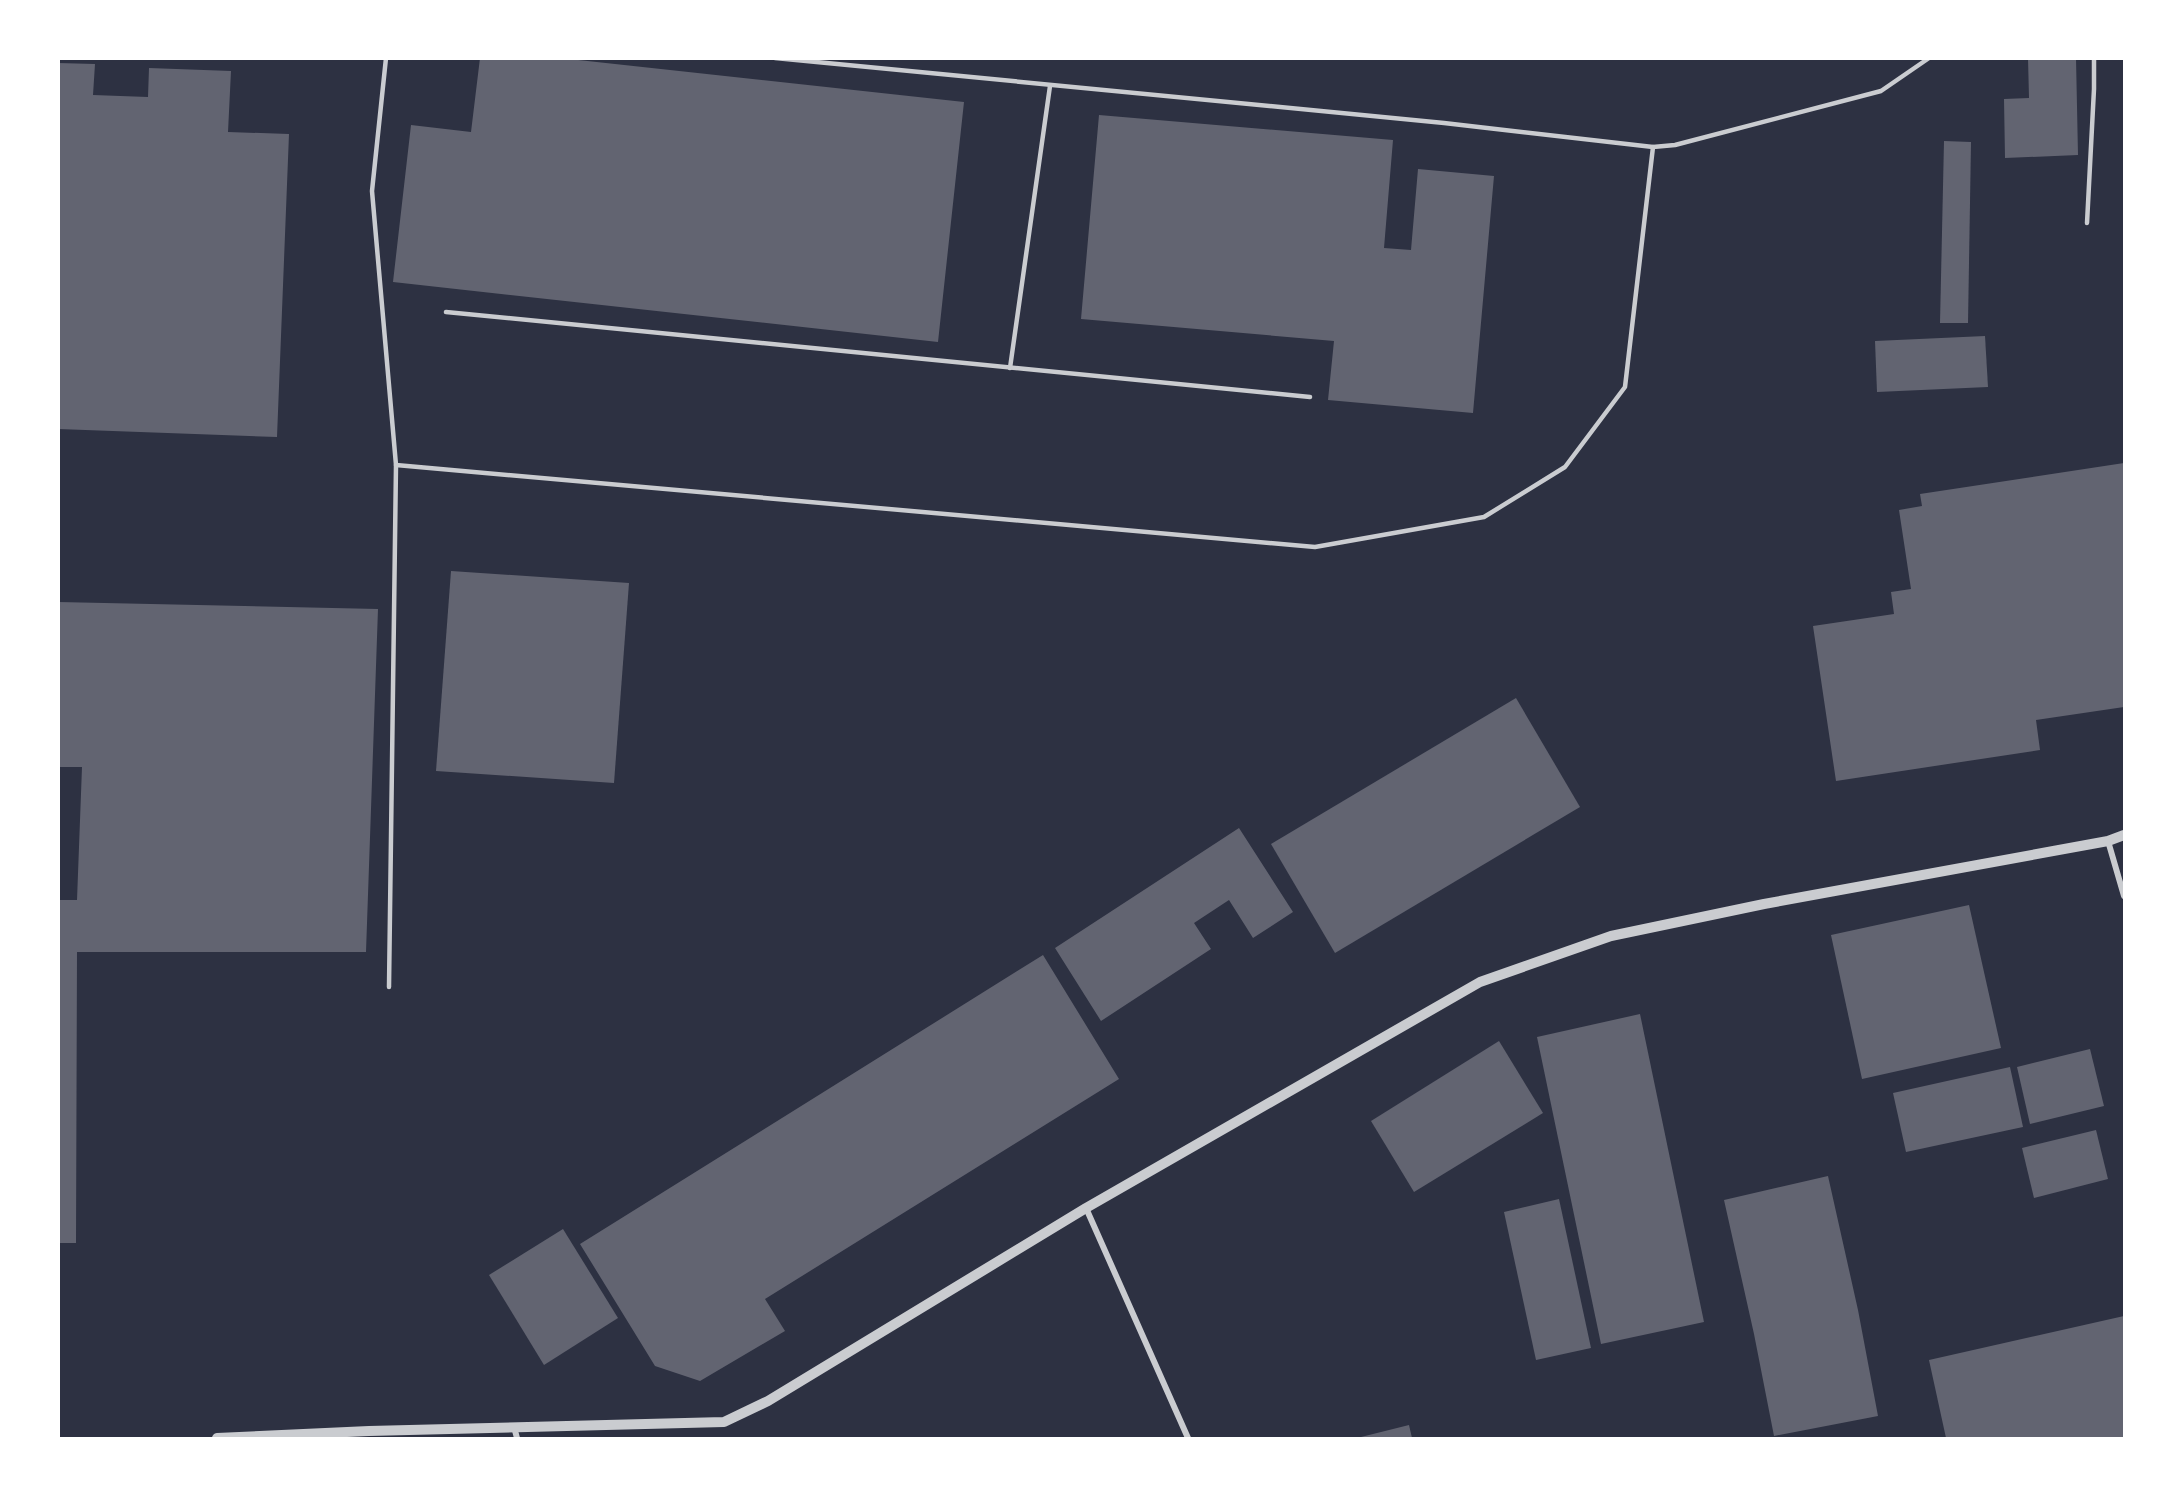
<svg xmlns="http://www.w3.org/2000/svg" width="2183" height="1497" viewBox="0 0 2183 1497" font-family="'Varela Round',sans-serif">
	<rect width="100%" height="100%" fill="#2d3142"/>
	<g fill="#626471">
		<path d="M480,58H560L964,102L938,342L393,282L411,125L471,132Z"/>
		<path d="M2028,58H2076L2078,155L2005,158L2004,99L2029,98Z"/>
		<path d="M58,63L95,64L93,95L148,97L149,68L231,71L228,132L289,134L277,437L58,429Z"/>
		<path d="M1099,115L1393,140L1384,248L1411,250L1418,169L1494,176L1473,413L1328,400L1334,341L1081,319Z"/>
		<path d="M1944,141L1971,142L1968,323H1940Z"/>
		<path d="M1985,336L1988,387L1877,392L1875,341Z"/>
		<path d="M2124,463V707L2036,720L2040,750L1836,781L1813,626L1894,614L1891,592L1911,589L1899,510L1922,506L1920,494Z"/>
		<path d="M451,571L629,583L614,783L436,771Z"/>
		<path d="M58,602L378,609L366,952H77L76,1243H58V900H77L82,767H58Z"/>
		<path d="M1516,698L1580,807L1335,953L1271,844Z"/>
		<path d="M1239,828L1293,912L1253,938L1229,900L1194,923L1211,949L1101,1021L1055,948Z"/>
		<path d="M1969,905L2001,1048L1862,1079L1831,935Z"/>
		<path d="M1043,955L1119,1079L765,1299L785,1331L700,1381L655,1366L580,1244Z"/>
		<path d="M1640,1014L1704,1322L1601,1344L1537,1037Z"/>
		<path d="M1499,1041L1543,1113L1414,1192L1371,1121Z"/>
		<path d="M2090,1049L2104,1106L2030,1124L2017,1067Z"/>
		<path d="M2010,1067L2023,1127L1906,1152L1893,1093Z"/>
		<path d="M2096,1130L2108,1179L2034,1198L2022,1148Z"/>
		<path d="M1828,1176L1858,1310L1878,1416L1774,1436L1754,1334L1724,1200Z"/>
		<path d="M1559,1199L1591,1348L1536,1360L1504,1212Z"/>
		<path d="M563,1229L618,1318L544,1365L489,1275Z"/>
		<path d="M2124,1316V1438H1946L1929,1360Z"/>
		<path d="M1409,1425L1412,1438H1357Z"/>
	</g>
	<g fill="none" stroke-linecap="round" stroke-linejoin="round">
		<g stroke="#caccd0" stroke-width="4.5">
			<path d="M386,58L372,191L396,465L389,987"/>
			<path d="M775,58L1444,123L1653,147L1675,145L1881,91L1929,58"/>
			<path d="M2087,223L2094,89V58"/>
			<path d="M446,312L1310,397"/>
			<path d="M1010,368L1050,86"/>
			<path d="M396,465L1315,547L1484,517L1565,467L1625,387L1653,147"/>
		</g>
		<g stroke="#caccd0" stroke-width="6">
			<path d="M2108,841L2124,896"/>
			<path d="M1086,1208L1188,1438"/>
			<path d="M514,1427L517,1438"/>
		</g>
		<path stroke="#caccd0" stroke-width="10" d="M217,1438L369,1431L724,1422L768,1401L1086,1208L1480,982L1611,936L1764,904L2108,841L2124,835"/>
	</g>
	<rect width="2183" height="1497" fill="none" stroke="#ffffff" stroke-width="120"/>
</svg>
